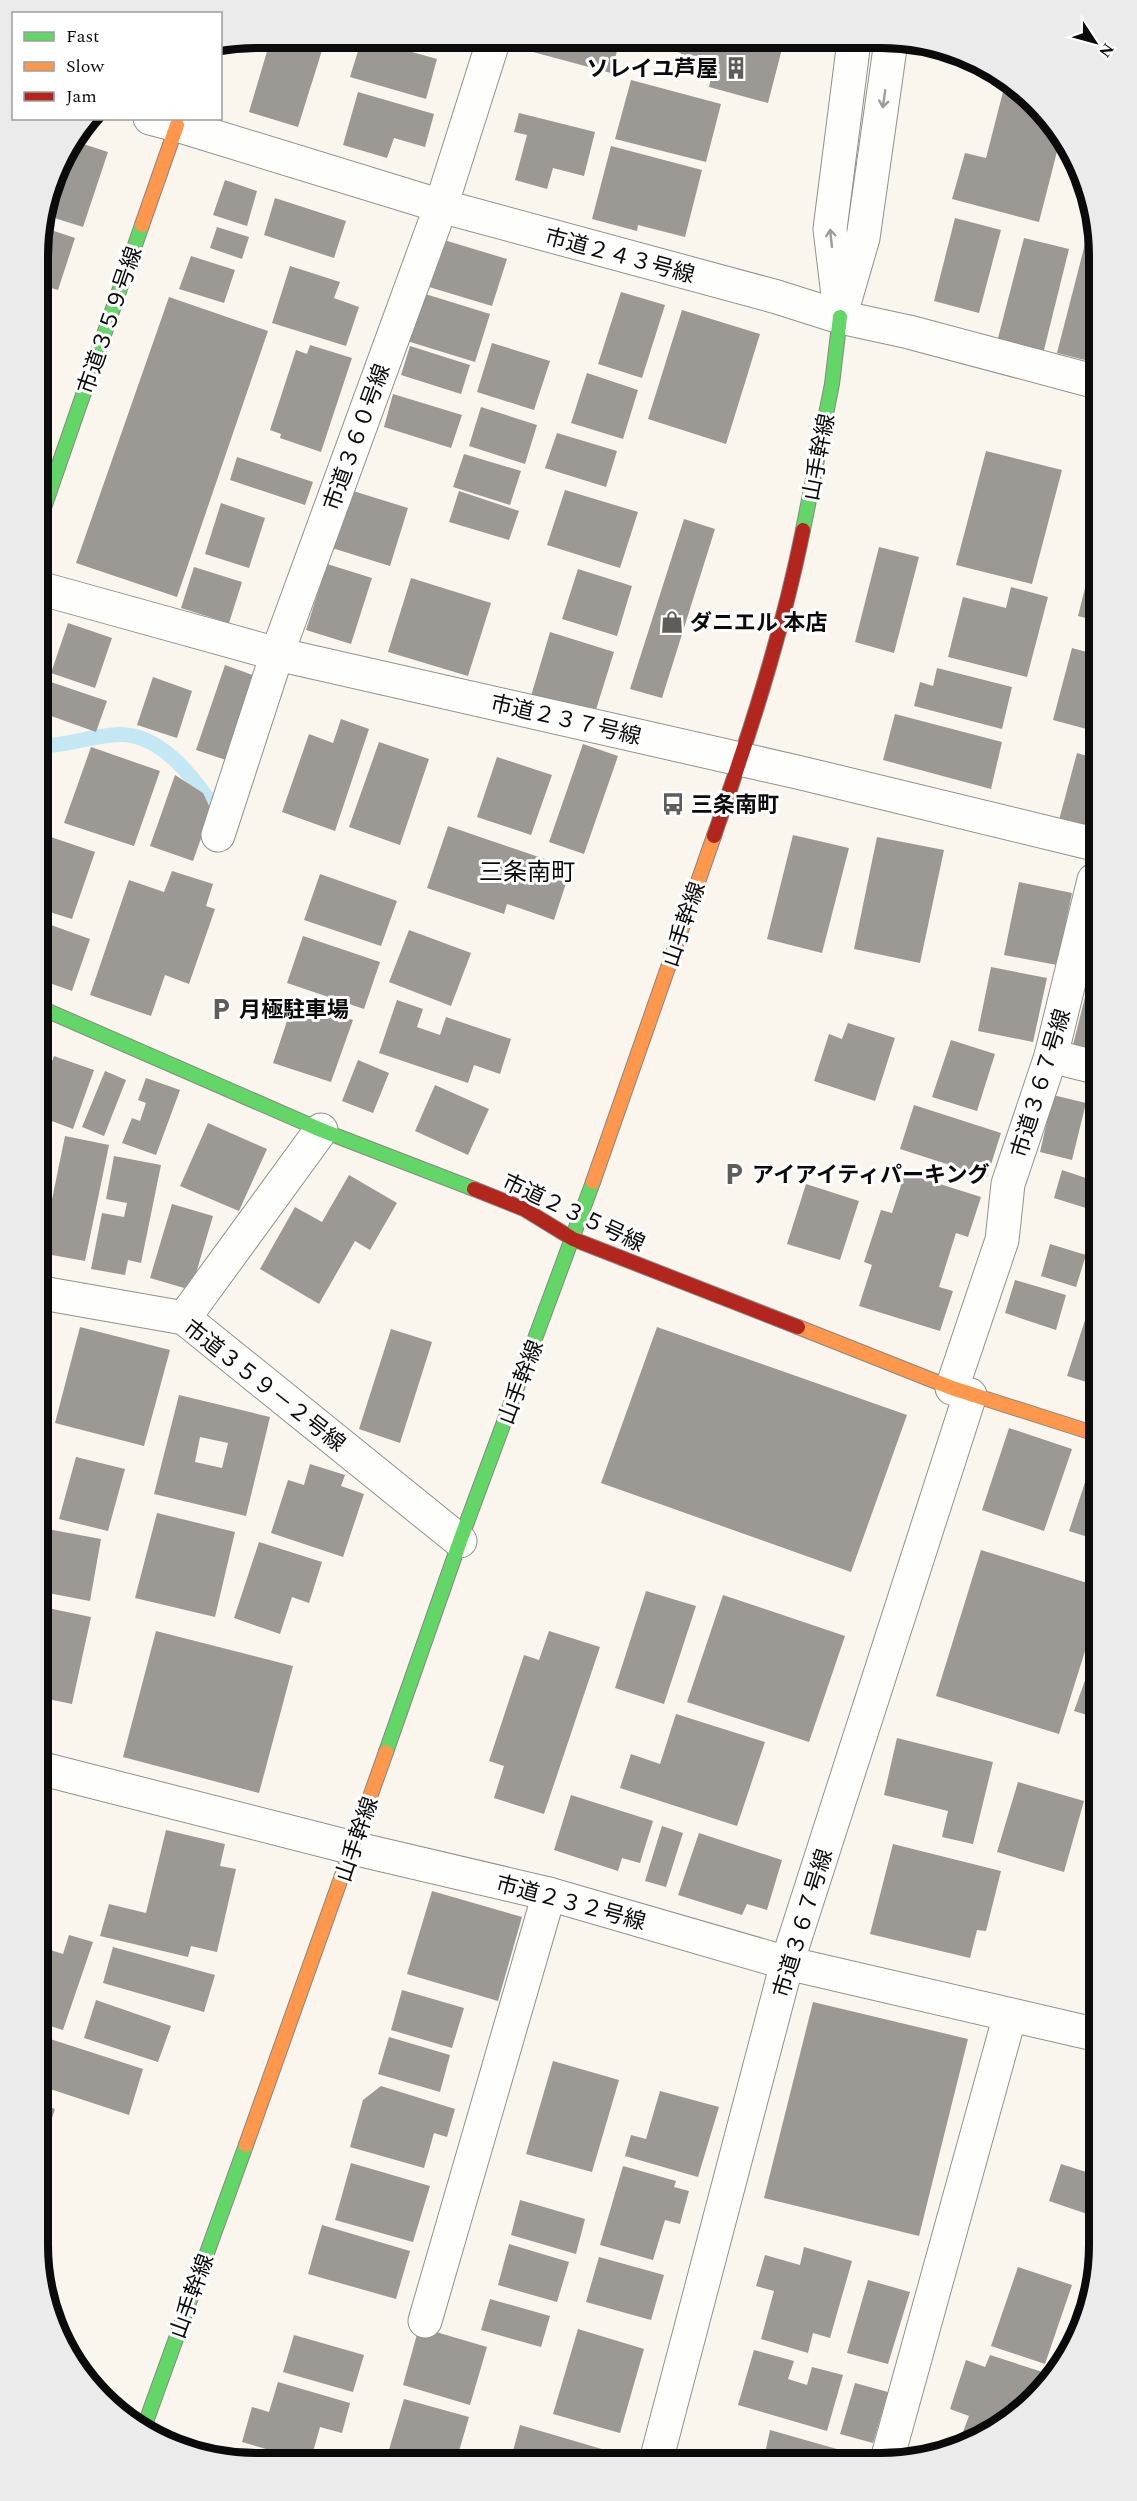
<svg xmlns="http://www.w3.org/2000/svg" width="1137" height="2501" viewBox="0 0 1137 2501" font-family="Spectral,'Noto Sans JP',serif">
	<rect width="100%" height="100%" fill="#faf6ed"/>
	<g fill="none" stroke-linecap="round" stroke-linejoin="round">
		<path stroke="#c4e8f3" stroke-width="15" d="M40,746C65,746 88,737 112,735C160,729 194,779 218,813"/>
	</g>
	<g fill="#9c9894" fill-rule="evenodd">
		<path d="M271,38H302L324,44L298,127L249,112Z"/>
		<path d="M362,38L437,59L426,99L350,77Z"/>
		<path d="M536,39H559L620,40L611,73L533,52Z"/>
		<path d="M640,40L778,41H784L768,103L709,87L712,73L678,64L681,53L639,42Z"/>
		<path d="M631,80L721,104L706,162L615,139Z"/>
		<path d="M1005,84L1025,92L1061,136L1039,222L952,199L965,153L986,158Z"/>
		<path d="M358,92L434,114L425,147L394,138L387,158L343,145Z"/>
		<path d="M519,113L595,132L584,176L553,168L547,189L515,180L527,135L514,132Z"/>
		<path d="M74,141L108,152L83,227L45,215L60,159Z"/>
		<path d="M611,146L702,170L685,237L638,225L637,231L592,219Z"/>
		<path d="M225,180L257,191L247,226L213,215Z"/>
		<path d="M275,198L346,221L334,258L264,235Z"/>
		<path d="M955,218L1001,230L979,313L934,301Z"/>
		<path d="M42,227L75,238L58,290L38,284V242Z"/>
		<path d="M217,227L249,237L242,259L210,248Z"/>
		<path d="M1024,238L1069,249L1043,354L997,342Z"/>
		<path d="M444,240L507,259L492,306L429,287Z"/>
		<path d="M1085,244L1092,246L1093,362L1057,353Z"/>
		<path d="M191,256L235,270L224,303L179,289Z"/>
		<path d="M290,266L340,282L334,298L359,307L346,346L272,323Z"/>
		<path d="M621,292L665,305L642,378L598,364Z"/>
		<path d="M422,293L490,314L475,362L407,341Z"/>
		<path d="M169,297L268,331L177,597L76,563Z"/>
		<path d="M682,310L760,334L726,444L648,419Z"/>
		<path d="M492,343L550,361L534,410L477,392Z"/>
		<path d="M310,345L352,358L321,452L280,438L281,434L270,430L296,350L307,354Z"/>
		<path d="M410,346L470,365L461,394L401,375Z"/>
		<path d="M587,373L638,390L623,439L571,423Z"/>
		<path d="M393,394L462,415L451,448L384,427Z"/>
		<path d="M481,407L537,425L525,464L469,446Z"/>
		<path d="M557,433L617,451L606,487L545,468Z"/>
		<path d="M986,451L1062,470L1032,584L956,565Z"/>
		<path d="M464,454L521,471L510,505L453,487Z"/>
		<path d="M237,457L313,482L305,505L230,480Z"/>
		<path d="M350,490L408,508L390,566L332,548Z"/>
		<path d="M565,490L638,512L620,568L547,545Z"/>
		<path d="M459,491L519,511L509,540L449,522Z"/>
		<path d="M221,503L265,518L249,568L205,554Z"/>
		<path d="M684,519L715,529L662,698L630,689Z"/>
		<path d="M879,547L919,557L894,653L855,642Z"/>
		<path d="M1092,560H1093V620L1078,616Z"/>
		<path d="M327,564L372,578L351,644L306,630Z"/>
		<path d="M194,567L242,582L229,623L181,608Z"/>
		<path d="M578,569L632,586L617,636L562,619Z"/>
		<path d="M411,578L491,603L468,676L388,652Z"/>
		<path d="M1011,587L1048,597L1027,677L948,657L963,597L1006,608Z"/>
		<path d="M68,623L112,638L95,688L51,673Z"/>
		<path d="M550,632L614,652L594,716L531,696Z"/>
		<path d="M1072,648L1094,654V731L1053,720Z"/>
		<path d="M225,665L264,679L235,763L196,750Z"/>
		<path d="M937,668L1012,687L1002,729L914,706L920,682L933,686Z"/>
		<path d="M153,677L192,691L177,738L137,725Z"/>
		<path d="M39,678L107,701L96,732L40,712Z"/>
		<path d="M895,714L1002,742L991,789L883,760Z"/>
		<path d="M341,719L369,729L335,831L282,812L309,734L333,743Z"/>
		<path d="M379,742L429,759L400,845L349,827Z"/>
		<path d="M583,744L618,756L584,854L549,842Z"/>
		<path d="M91,747L160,771L134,846L64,823Z"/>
		<path d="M1077,753L1094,758V829L1059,820Z"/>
		<path d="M497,757L552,775L531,835L477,817Z"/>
		<path d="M175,775L203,793L211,810L193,861L150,846Z"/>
		<path d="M448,826L571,868L554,920L507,904L504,914L427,888Z"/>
		<path d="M42,834L95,852L72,919L40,909V841Z"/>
		<path d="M793,835L849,848L822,953L767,939Z"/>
		<path d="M877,837L944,850L920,963L854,949Z"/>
		<path d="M172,871L213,884L206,906L215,909L189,984L165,975L151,1016L90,995L129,880L164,892Z"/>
		<path d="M320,874L397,901L381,946L304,920Z"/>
		<path d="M1019,882L1072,893L1057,965L1004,955Z"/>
		<path d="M40,921L90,939L72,991L41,980Z"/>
		<path d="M409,930L471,953L451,1006L389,982Z"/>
		<path d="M303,936L380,962L364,1009L287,983Z"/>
		<path d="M991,967L1047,978L1033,1042L978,1031Z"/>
		<path d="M1091,973L1095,974V1059L1071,1053Z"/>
		<path d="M294,1000L353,1020L331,1082L273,1063Z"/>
		<path d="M397,1000L423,1009L417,1027L440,1035L446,1017L511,1039L500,1074L474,1065L468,1083L379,1053Z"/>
		<path d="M848,1023L895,1038L875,1101L814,1081L829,1034L842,1039Z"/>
		<path d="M951,1040L995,1054L977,1111L932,1097Z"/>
		<path d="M54,1056L94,1070L73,1129L41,1117V1091Z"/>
		<path d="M358,1060L389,1073L373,1113L342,1101Z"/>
		<path d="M105,1071L126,1080L104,1136L82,1127Z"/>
		<path d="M146,1078L180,1090L156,1155L122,1143L132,1118L140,1121L146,1103L138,1100Z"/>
		<path d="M435,1085L489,1109L468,1155L415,1131Z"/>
		<path d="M1053,1095L1086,1103L1072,1160L1040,1152Z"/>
		<path d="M914,1105L1001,1133L987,1177L900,1149Z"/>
		<path d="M1094,1113H1095V1160L1085,1158Z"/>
		<path d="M208,1123L267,1149L239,1211L180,1186Z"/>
		<path d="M65,1136L109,1145L85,1261L41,1253Z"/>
		<path d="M114,1156L161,1165L141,1263L128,1260L125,1275L91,1269L102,1213L124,1217L127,1203L106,1199Z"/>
		<path d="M41,1170L50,1172L42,1203H41Z"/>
		<path d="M1062,1170L1095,1181L1089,1209L1054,1198Z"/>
		<path d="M905,1173L981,1197L968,1237L956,1233L939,1287L953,1291L940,1331L859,1306L872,1265L864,1262L881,1210L892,1213Z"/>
		<path d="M349,1175L397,1203L370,1250L355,1241L319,1304L260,1269L295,1207L322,1222Z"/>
		<path d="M806,1184L859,1201L840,1260L787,1244Z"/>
		<path d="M172,1204L213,1216L191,1290L150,1278Z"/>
		<path d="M1095,1217L1096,1242L1088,1239Z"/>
		<path d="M1050,1244L1086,1255L1076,1287L1041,1276Z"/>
		<path d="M1015,1280L1066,1295L1056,1330L1005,1313Z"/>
		<path d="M1096,1286V1385L1067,1376Z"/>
		<path d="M80,1327L170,1350L144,1446L55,1423Z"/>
		<path d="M657,1327L907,1415L851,1572L601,1483Z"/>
		<path d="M391,1329L432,1342L400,1443L359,1429Z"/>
		<path d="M179,1395L270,1417L246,1516L154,1494ZM200,1437L228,1443L222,1468L195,1462Z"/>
		<path d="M1009,1428L1072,1449L1044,1531L982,1510Z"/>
		<path d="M1094,1455L1096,1456L1097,1540L1069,1531Z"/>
		<path d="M76,1457L125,1469L108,1531L59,1519Z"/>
		<path d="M310,1464L345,1475L341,1486L364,1494L343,1557L271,1533L288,1480L304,1485Z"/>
		<path d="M157,1513L235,1532L215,1617L135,1598Z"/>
		<path d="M42,1528L101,1539L90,1601L43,1592Z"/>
		<path d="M259,1542L322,1562L309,1603L292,1597L280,1634L234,1618Z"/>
		<path d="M981,1550L1097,1586V1613L1059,1734L936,1696Z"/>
		<path d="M646,1591L696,1606L664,1704L615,1688Z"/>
		<path d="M723,1595L845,1636L809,1742L687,1702Z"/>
		<path d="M43,1607L91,1617L72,1704L43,1698Z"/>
		<path d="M156,1631L293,1666L259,1793L123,1757Z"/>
		<path d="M549,1631L600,1647L544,1814L494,1798L504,1766L489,1761L524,1655L539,1660Z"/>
		<path d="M1097,1647V1718L1074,1711Z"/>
		<path d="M676,1714L765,1742L737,1826L620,1788L631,1754L660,1764Z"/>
		<path d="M897,1738L993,1762L973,1844L942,1837L948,1811L884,1795Z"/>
		<path d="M1018,1782L1084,1801L1064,1872L997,1852Z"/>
		<path d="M571,1795L653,1821L640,1863L622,1858L618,1871L554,1850Z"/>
		<path d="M662,1826L683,1833L666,1887L645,1881Z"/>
		<path d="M166,1830L225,1844L220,1866L236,1869L217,1952L191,1946L188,1957L100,1936L109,1904L146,1913Z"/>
		<path d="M699,1833L782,1860L767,1910L747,1904L742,1915L678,1895Z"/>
		<path d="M893,1844L1001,1871L986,1931L977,1930L970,1958L870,1934Z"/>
		<path d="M432,1891L522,1917L498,2001L407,1974Z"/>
		<path d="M69,1935L93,1942L63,2030L44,2024V1948L63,1954Z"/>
		<path d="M113,1947L215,1975L204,2012L103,1983Z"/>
		<path d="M1097,1953H1098V1991L1089,1989Z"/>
		<path d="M402,1990L464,2008L452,2048L391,2030Z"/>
		<path d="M96,2000L171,2026L158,2062L84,2038Z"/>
		<path d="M813,2002L968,2039L919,2236L764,2198Z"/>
		<path d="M44,2037L143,2069L129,2115L44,2087Z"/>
		<path d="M389,2037L450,2055L440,2092L378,2074Z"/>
		<path d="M553,2061L619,2080L592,2172L526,2154Z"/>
		<path d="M381,2086L455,2109L447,2137L434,2133L424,2168L350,2147L363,2100Z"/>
		<path d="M660,2091L719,2107L698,2177L625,2156L631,2135L646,2139Z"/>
		<path d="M44,2105L55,2109L45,2139H44Z"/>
		<path d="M1098,2116H1099V2145L1090,2143Z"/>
		<path d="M351,2163L430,2186L413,2242L335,2220Z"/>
		<path d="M1061,2164L1099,2176V2218L1049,2201Z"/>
		<path d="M623,2166L676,2181L674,2187L689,2191L680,2224L665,2220L653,2260L600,2245Z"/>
		<path d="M520,2200L585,2219L576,2254L511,2235Z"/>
		<path d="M322,2225L410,2251L396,2299L308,2274Z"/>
		<path d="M509,2244L569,2262L557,2302L498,2285Z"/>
		<path d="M804,2247L852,2261L830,2338L813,2333L808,2353L761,2339L774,2291L756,2286L765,2255L800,2265Z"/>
		<path d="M599,2257L664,2275L651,2320L586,2302Z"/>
		<path d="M1018,2267L1072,2285L1045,2364L991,2346Z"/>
		<path d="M868,2280L910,2292L888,2364L847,2353Z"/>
		<path d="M490,2299L550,2316L541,2347L481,2330Z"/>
		<path d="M419,2327L487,2347L470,2405L403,2385Z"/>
		<path d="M578,2329L644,2349L620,2433L553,2414Z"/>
		<path d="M294,2335L364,2355L353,2392L283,2372Z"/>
		<path d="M754,2350L794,2361L788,2379L807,2385L812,2367L843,2375L827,2431L738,2405Z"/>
		<path d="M990,2355L1055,2376L1002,2427L972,2440L961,2437L969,2416L950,2409L966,2360L985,2367Z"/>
		<path d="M278,2382L350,2403L342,2433L320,2427L311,2459H300L242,2442L252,2407L269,2412Z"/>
		<path d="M855,2383L888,2392L873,2443L840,2434Z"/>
		<path d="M404,2399L469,2417L457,2458H408L388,2453Z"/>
		<path d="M520,2425L629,2457L511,2458Z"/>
		<path d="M770,2430L858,2455V2456L759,2457L765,2453Z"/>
	</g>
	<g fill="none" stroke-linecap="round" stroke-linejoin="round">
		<g stroke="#93918d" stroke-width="35">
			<g id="street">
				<path d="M150,118L177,125L441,206L777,297L840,317L909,332L1093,381"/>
				<path d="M839,304L830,229L854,41"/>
				<path d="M840,317L863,238L891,41"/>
				<path d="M39,588L277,654L797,772L1094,844"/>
				<path d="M218,835L277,654L441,206L494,39"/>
				<path d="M1051,1056L1095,1067"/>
				<path d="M42,1293L184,1318L460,1541"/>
				<path d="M184,1318L321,1130"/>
				<path d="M952,1388L1002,1240L1008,1184L1051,1056L1094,880"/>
				<path d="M43,1769L353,1848L549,1894L787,1963L1098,2035"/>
				<path d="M425,2321L549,1894"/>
				<path d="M888,2456L1010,2015"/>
				<path d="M657,2457L787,1963L970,1395"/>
			</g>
		</g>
		<g stroke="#898783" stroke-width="16">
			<g id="fast">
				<path d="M39,522L142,225"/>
				<path d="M803,530L832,384L840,317"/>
				<path d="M41,1008L321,1130L474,1189"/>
				<path d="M386,1752L460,1541L593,1182"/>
				<path d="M143,2430L246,2145"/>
			</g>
		</g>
		<g stroke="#898783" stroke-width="16">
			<g id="slow">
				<path d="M142,225L177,125"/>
				<path d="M593,1182L714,836"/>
				<path d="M798,1327L952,1388L1096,1434"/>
				<path d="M246,2145L386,1752"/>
			</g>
		</g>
		<g stroke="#898783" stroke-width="16">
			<g id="jam">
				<path d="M714,836C749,736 782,634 803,530"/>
				<path d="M474,1189L524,1209L573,1239L798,1327"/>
			</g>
		</g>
		<use href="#street" stroke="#fefefc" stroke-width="33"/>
		<use href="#fast" stroke="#63d668" stroke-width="14"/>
		<use href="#slow" stroke="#ff974d" stroke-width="14"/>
		<use href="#jam" stroke="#b3261e" stroke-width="14"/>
	</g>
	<defs><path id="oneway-shaft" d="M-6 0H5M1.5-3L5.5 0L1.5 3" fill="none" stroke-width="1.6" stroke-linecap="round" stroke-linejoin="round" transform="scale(1.5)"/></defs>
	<g stroke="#9d9d9c">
		<use href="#oneway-shaft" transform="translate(884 99) rotate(98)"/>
		<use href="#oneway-shaft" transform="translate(831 238) rotate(-96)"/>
	</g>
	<defs>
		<g id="building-bare" transform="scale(1.8)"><path d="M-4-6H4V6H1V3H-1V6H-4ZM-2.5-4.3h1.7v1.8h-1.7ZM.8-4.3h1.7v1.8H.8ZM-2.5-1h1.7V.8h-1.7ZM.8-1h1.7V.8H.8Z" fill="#5f5d5a" stroke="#fff" stroke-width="2.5" paint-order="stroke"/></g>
		<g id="shop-bare" transform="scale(1.8)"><path d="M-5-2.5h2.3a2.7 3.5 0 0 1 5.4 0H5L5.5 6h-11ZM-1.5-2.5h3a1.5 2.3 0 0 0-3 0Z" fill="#5f5d5a" stroke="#fff" stroke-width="2.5" paint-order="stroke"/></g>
		<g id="bus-bare" transform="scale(1.8)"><path d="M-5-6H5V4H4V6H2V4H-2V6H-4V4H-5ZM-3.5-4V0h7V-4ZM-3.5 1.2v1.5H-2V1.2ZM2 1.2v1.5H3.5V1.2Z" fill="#5f5d5a" stroke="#fff" stroke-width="2.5" paint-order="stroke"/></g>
		<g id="parking-bare" transform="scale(1.8)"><path d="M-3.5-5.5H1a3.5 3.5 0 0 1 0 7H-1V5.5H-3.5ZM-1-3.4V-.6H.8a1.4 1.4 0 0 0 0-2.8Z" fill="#5f5d5a" stroke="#fff" stroke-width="2.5" paint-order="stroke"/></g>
	</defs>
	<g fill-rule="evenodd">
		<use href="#building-bare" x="736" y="68"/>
		<use href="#shop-bare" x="672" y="622"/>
		<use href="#bus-bare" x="673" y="804"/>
		<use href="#parking-bare" x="221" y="1009"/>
		<use href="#parking-bare" x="734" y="1174"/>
	</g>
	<g text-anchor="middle" stroke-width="6" stroke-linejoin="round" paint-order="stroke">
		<g font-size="22" font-weight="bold" fill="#0b0b0b" stroke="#fff" text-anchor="start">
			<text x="718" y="76" text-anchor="end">ソレイユ芦屋</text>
			<text x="690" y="630">ダニエル 本店</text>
			<text x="691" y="812">三条南町</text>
			<text x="239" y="1017">月極駐車場</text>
			<text x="752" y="1182">アイアイティパーキング</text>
		</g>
		<g font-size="22" fill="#0b0b0b" stroke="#fff">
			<text transform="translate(620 255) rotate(15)" y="8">市道２４３号線</text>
			<text transform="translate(109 320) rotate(-71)" y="8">市道３５９号線</text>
			<text transform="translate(356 437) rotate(-70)" y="8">市道３６０号線</text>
			<text transform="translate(818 457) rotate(-79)" y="8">山手幹線</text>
			<text transform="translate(566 719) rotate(13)" y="8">市道２３７号線</text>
			<text transform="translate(683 924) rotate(-71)" y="8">山手幹線</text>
			<text transform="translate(1040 1083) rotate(-73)" y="8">市道３６７号線</text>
			<text transform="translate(574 1212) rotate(25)" y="8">市道２３５号線</text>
			<text transform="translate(520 1382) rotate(-69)" y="8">山手幹線</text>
			<text transform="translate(265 1385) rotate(38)" y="8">市道３５９－２号線</text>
			<text transform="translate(356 1839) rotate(-71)" y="8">山手幹線</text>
			<text transform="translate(571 1902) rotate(15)" y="8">市道２３２号線</text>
			<text transform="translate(802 1923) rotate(-73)" y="8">市道３６７号線</text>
			<text transform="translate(191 2296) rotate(-70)" y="8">山手幹線</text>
		</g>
		<g font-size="24" fill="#0b0b0b" stroke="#fff">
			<text x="527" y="880">三条南町</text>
		</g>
	</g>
	<path d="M0 0H1137V2501H0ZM256 48H881A208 208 0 0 1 1089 256V2245A208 208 0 0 1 881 2453H256A208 208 0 0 1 48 2245V256A208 208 0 0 1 256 48Z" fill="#ebebeb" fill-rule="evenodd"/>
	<path fill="none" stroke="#0b0b0b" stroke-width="8" d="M256 48H881A208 208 0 0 1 1089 256V2245A208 208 0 0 1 881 2453H256A208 208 0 0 1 48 2245V256A208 208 0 0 1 256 48Z"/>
	<rect x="12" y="12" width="210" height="108" fill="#ffffff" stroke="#9d9d9d" stroke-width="1.5"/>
	<rect x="24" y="32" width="30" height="9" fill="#63d668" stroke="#9d9d9d" stroke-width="1.5"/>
	<text x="66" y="42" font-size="18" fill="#0b0b0b">Fast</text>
	<rect x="24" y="62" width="30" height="9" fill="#ff974d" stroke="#9d9d9d" stroke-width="1.5"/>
	<text x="66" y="72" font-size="18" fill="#0b0b0b">Slow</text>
	<rect x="24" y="92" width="30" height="9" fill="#b3261e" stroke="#9d9d9d" stroke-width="1.5"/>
	<text x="66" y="102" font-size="18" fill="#0b0b0b">Jam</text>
	<g transform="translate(1095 42) rotate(126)" stroke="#ffffff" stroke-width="4.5" paint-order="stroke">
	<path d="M0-4.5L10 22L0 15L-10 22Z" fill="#0b0b0b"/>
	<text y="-9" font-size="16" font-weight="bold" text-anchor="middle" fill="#0b0b0b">N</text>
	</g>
</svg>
